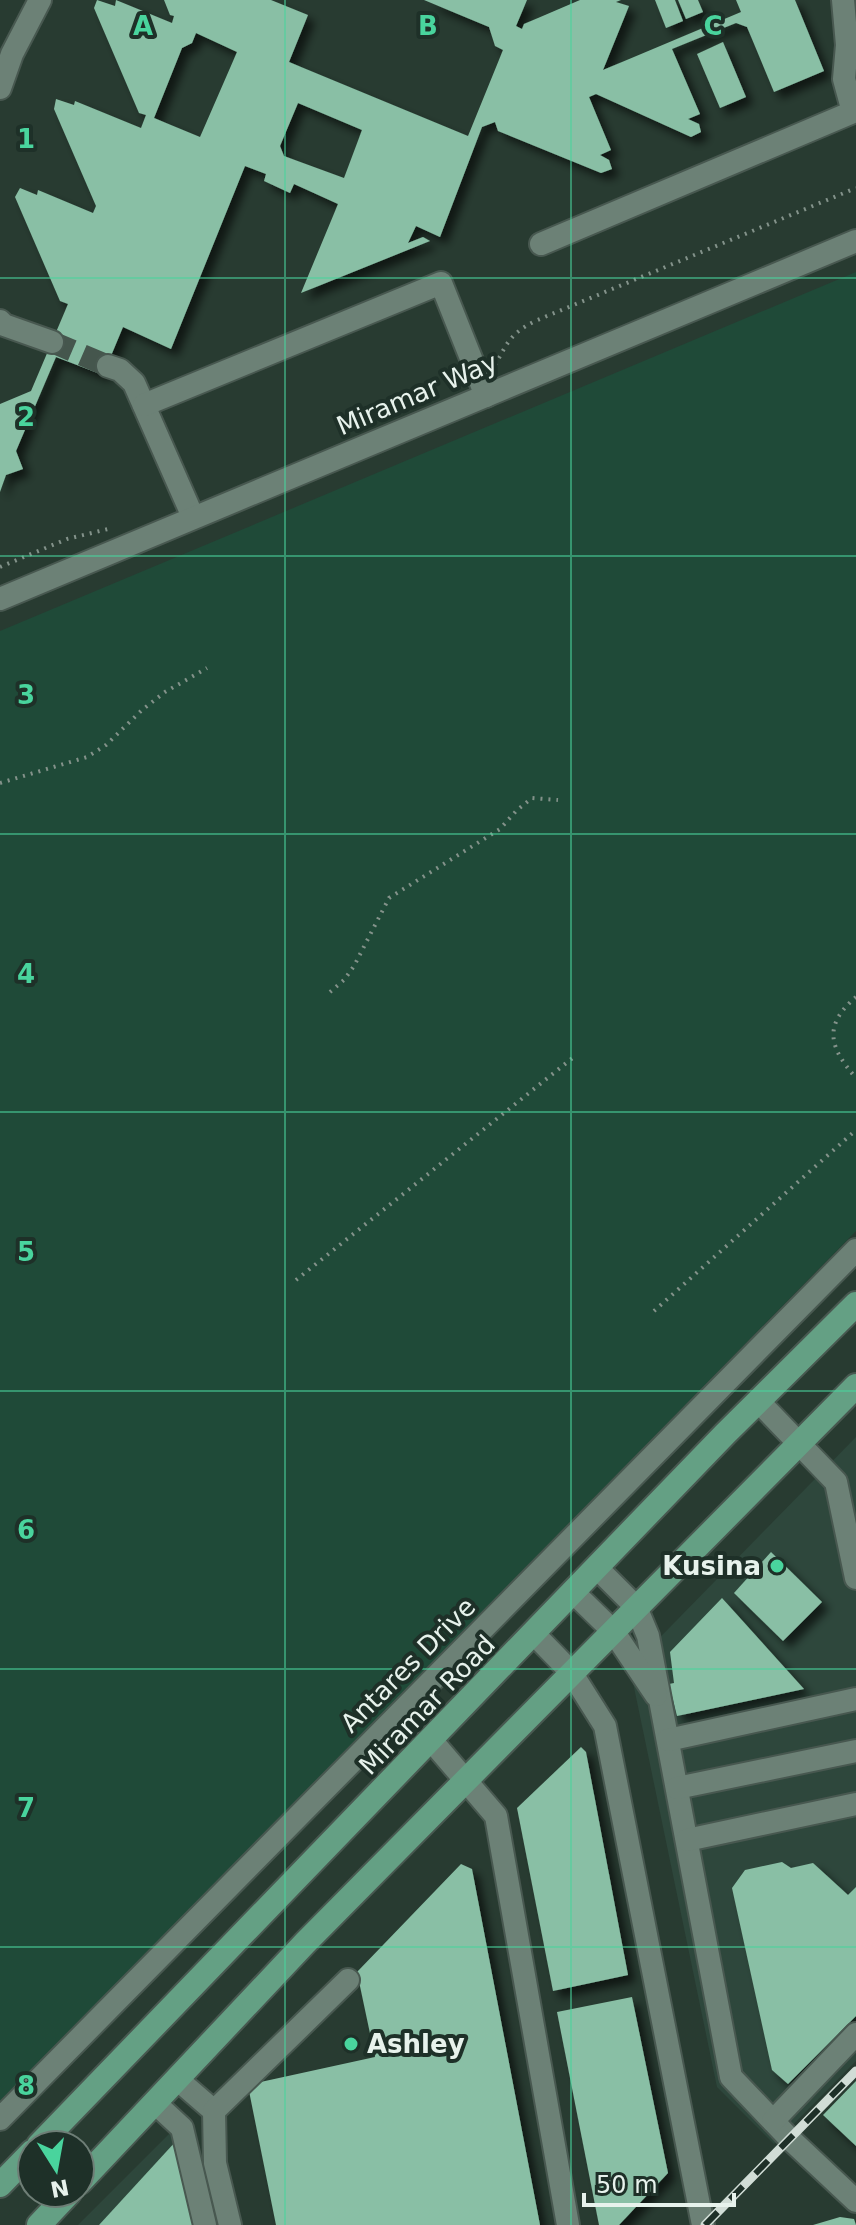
<svg xmlns="http://www.w3.org/2000/svg" width="856" height="2225" viewBox="0 0 856 2225" font-family="'DejaVu Sans',sans-serif">
	<defs>
		<filter id="shadow"><feDropShadow dx="7" dy="7" stdDeviation="4" flood-color="#0009"/></filter>
	</defs>
	<rect width="100%" height="100%" fill="#283b31"/>
	<g fill="#2e473c">
		<path d="M856,1437V2061L774,2144L717,2087L630,1668Z"/>
		<path d="M188,2115L211,2225H78Z"/>
	</g>
	<path fill="#1f4a38" d="M856,272V1231L0,2103V631Z"/>
	<g fill="#89bfa5" fill-rule="evenodd" filter="url(#shadow)">
		<path d="M97,0L115,6L116,0L172,23L174,16L170,15L164,0H271L308,15L289,62L468,136L503,50L495,46L489,27L424,0H527L516,26L522,29L524,24L580,0H621L616,2L629,6L603,70L741,12L736,0H795L824,71L774,92L747,27L736,23L672,49L700,114L688,119L699,124L701,132L691,137L596,94L589,97L611,150L600,155L609,160L612,169L601,173L498,131L495,122L482,127L440,237L416,226L408,243L423,237L430,241L301,293L338,204L294,184L290,193L264,181L266,174L245,166L171,349L123,327L103,375L56,357L16,451L23,469L6,475L0,492V404L31,391L68,304L60,301L15,197L20,188L37,195L38,190L93,213L96,206L54,109L56,99L74,105L75,101L141,128L146,115L139,113L94,8ZM196,33L237,52L200,137L154,118L182,48L192,43ZM298,103L362,130L344,178L284,156L280,146Z"/>
		<path d="M655,0H675L683,21L666,28Z"/>
		<path d="M678,0H698L703,12L686,19Z"/>
		<path d="M723,42L746,97L720,108L697,54Z"/>
		<path d="M771,1552L822,1602L783,1641L734,1593Z"/>
		<path d="M722,1598L804,1689L677,1716L669,1684L674,1683L670,1652Z"/>
		<path d="M581,1747L586,1752L628,1975L553,1991L517,1808Z"/>
		<path d="M782,1862L791,1868L813,1863L848,1895L856,1887V2016L788,2084L772,2070L732,1888L745,1870Z"/>
		<path d="M461,1864L472,1869L540,2225H276L249,2091L256,2083L375,2057L357,1972Z"/>
		<path d="M632,1997L668,2173L619,2225H599L557,2012Z"/>
		<path d="M856,2081V2146L823,2115Z"/>
		<path d="M177,2140L194,2225H99Z"/>
		<path d="M840,2217L854,2219L856,2225H813Z"/>
	</g>
	<g fill="none" stroke-linecap="round" stroke-linejoin="round">
		<path stroke="#45564d" stroke-width="22" stroke-dasharray="22 11" stroke-linecap="butt" d="M52,342L108,366"/>
		<g stroke="#485850" stroke-width="26">
			<g id="minor">
				<path d="M0,88L12,54L40,0"/>
				<path d="M541,244L853,112L844,79L847,45L843,0"/>
				<path d="M0,321L4,325L52,342"/>
				<path d="M108,366L120,370L134,383L193,517"/>
				<path d="M144,405L441,283L486,396"/>
				<path d="M0,599L856,241"/>
				<path d="M758,1401L836,1482L856,1578"/>
				<path d="M597,1568L636,1607L648,1636L731,2077L790,2139L856,2201"/>
				<path d="M573,1592L613,1631L656,1695"/>
				<path d="M534,1634L571,1672L605,1726L703,2225"/>
				<path d="M431,1740L496,1816L568,2225"/>
				<path d="M668,1740L856,1699"/>
				<path d="M677,1788L856,1751"/>
				<path d="M687,1840L856,1804"/>
				<path d="M177,2079L214,2111"/>
				<path d="M155,2103L182,2128L205,2225"/>
				<path d="M0,2119L856,1250"/>
				<path d="M773,2121L856,2034"/>
				<path d="M230,2225L215,2163L214,2111L348,1980"/>
			</g>
		</g>
		<g stroke="#485850" stroke-width="28">
			<g id="major">
				<path d="M39,2145L725,1434L856,1304"/>
				<path d="M80,2182L305,1943L856,1386"/>
				<path d="M0,2185L32,2152"/>
				<path d="M39,2225L69,2193"/>
			</g>
		</g>
		<g stroke="#83928a" stroke-width="4" stroke-dasharray="2 6" stroke-linecap="butt">
			<path d="M495,365C508,342 510,334 535,321L856,188"/>
			<path d="M0,567L67,539L108,529"/>
			<path d="M0,783L87,757L106,745L142,710L165,692L207,668"/>
			<path d="M330,992L344,980L354,966L389,898L500,829L517,810L532,798L558,800"/>
			<path d="M856,997C822,1026 830,1048 856,1078"/>
			<path d="M296,1280L575,1056"/>
			<path d="M654,1311L856,1130"/>
		</g>
		<use href="#minor" stroke="#6c8176" stroke-width="22"/>
		<use href="#major" stroke="#64a084" stroke-width="24"/>
		<g stroke="#d1ddd6" stroke-width="9">
			<path id="rail" d="M705,2225L856,2071"/>
		</g>
		<use href="#rail" stroke="#1e3028" stroke-width="6" stroke-dasharray="18" stroke-linecap="butt"/>
	</g>
	<path fill="none" stroke="#49d49d" stroke-width="2" stroke-opacity="0.55" d="M285,0V2225M571,0V2225M0,278H856M0,556H856M0,834H856M0,1112H856M0,1391H856M0,1669H856M0,1947H856"/>
	<g fill="#49d49d" stroke="#1e3028" stroke-width="3">
		<circle cx="777" cy="1566" r="8"/>
		<circle cx="351" cy="2044" r="8"/>
	</g>
	<g text-anchor="middle" stroke-width="8" stroke-linejoin="round" paint-order="stroke">
		<g font-size="26" fill="#e7f2ec" stroke="#1e3028">
			<text transform="translate(417 394) rotate(-23)" y="9">Miramar Way</text>
			<text transform="translate(408 1665) rotate(-45)" y="9">Antares Drive</text>
			<text transform="translate(427 1705) rotate(-46)" y="9">Miramar Road</text>
		</g>
		<g font-size="26" font-weight="bold" fill="#e7f2ec" stroke="#1e3028" text-anchor="end">
			<text x="761" y="1575">Kusina</text>
			<text x="367" y="2053" text-anchor="start">Ashley</text>
		</g>
	</g>
	<g font-size="26" text-anchor="middle" font-weight="bold" fill="#49d49d" stroke="#1e3028" stroke-width="8" stroke-linejoin="round" paint-order="stroke">
		<text x="143" y="35">A</text>
		<text x="428" y="35">B</text>
		<text x="713" y="35">C</text>
		<text x="26" y="148">1</text>
		<text x="26" y="426">2</text>
		<text x="26" y="704">3</text>
		<text x="26" y="983">4</text>
		<text x="26" y="1261">5</text>
		<text x="26" y="1539">6</text>
		<text x="26" y="1817">7</text>
		<text x="26" y="2095">8</text>
	</g>
	<g transform="translate(56 2169) rotate(169)"><circle r="38" fill="#1e3028" stroke="#6e7e76" stroke-width="2"/>
	<path d="M0-6L14 30L0 20L-14 30Z" fill="#49d49d"/>
	<text y="-12" font-size="22" font-weight="bold" text-anchor="middle" fill="#e7f2ec">N</text>
	</g>
	<path d="M584 2193v12h150v-12" fill="none" stroke="#e7f2ec" stroke-width="4"/>
	<text x="596" y="2193" font-size="24" fill="#e7f2ec" stroke="#1e3028" stroke-width="6" paint-order="stroke">50 m</text>
</svg>
